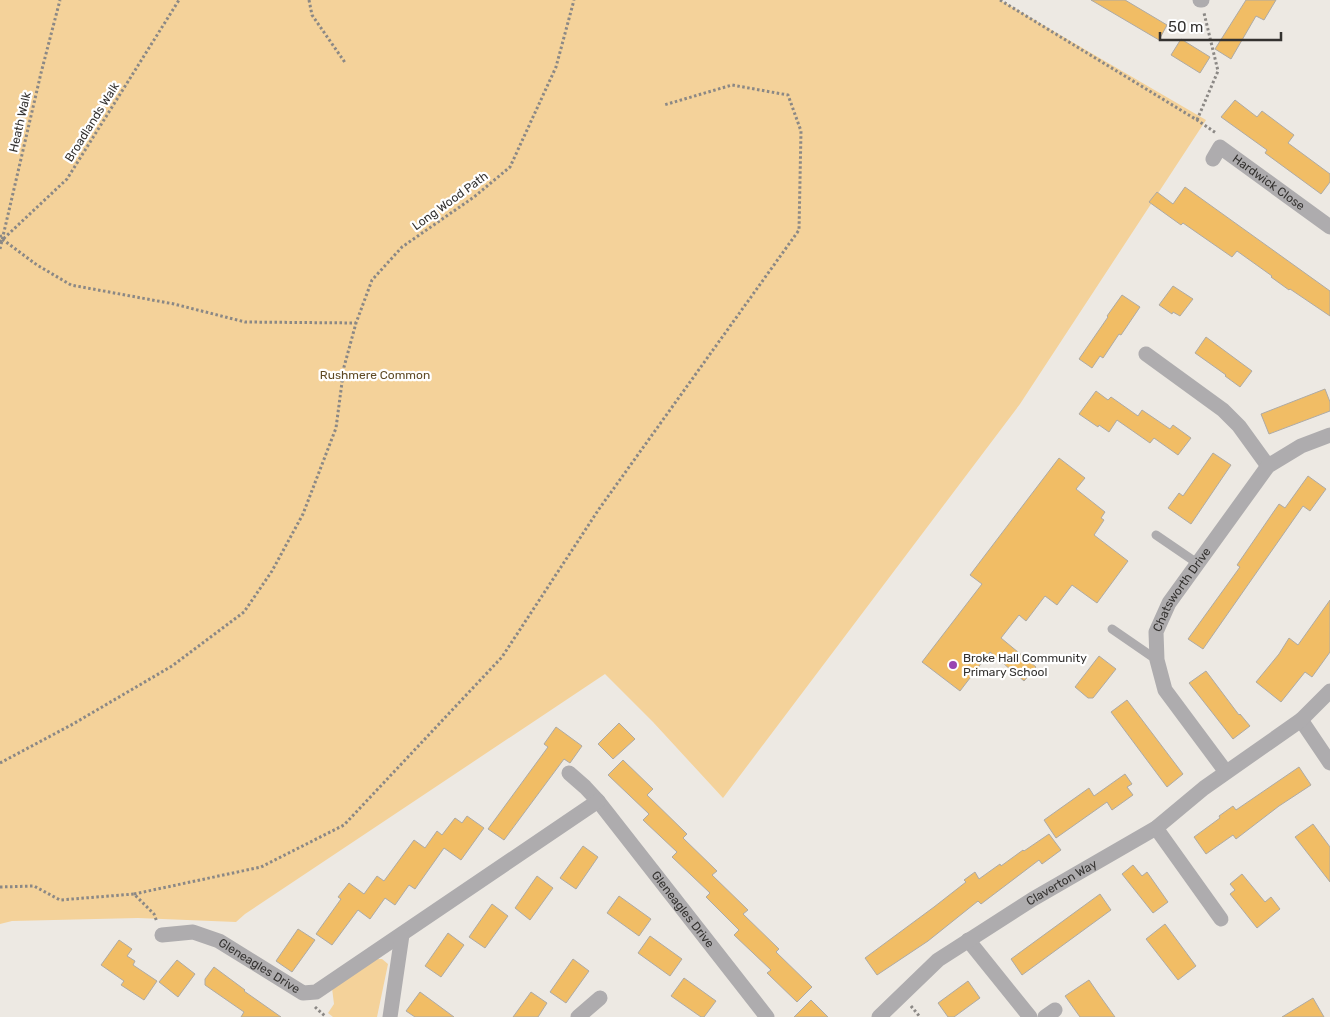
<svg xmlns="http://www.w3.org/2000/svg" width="1330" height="1017" viewBox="0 0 1330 1017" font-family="Rubik,sans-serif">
	<rect width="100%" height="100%" fill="#ede9e3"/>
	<g fill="#f4d29a">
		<path d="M0,0H1000L1206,120L1020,404L723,798L653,722L605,674L245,914L236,922L138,918L12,921L0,924Z"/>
		<path d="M376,959H382L388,964L377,1017H333L328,1013L334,1004L332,988Z"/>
	</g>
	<g fill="#f1bd65" stroke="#aeaaa4">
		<path d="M1091,0H1125L1167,25L1159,40Z"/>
		<path d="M1246,0H1276L1264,20L1256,16L1231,59L1215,49Z"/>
		<path d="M1181,39L1210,57L1200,73L1171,55Z"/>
		<path d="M1235,100L1257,117L1262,111L1294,135L1288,143L1330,174V182L1321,194L1265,153L1267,150L1221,117Z"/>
		<path d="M1185,187L1330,291V316L1290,289L1289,290L1271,277L1272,276L1237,251L1232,257L1183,223L1181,225L1149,202L1157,192L1173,204Z"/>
		<path d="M1173,286L1193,299L1180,316L1173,312L1172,314L1159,305Z"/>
		<path d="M1122,295L1140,307L1121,335L1119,334L1103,358L1100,356L1092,368L1079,359L1108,317L1107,316Z"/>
		<path d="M1206,337L1252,371L1240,387L1225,376L1226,375L1195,353Z"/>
		<path d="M1325,389L1330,402V411L1269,434L1261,414Z"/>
		<path d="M1096,391L1108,400L1111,397L1138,416L1142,410L1170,429L1173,425L1191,438L1178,455L1154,438L1150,443L1117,420L1109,432L1099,425L1098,427L1079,414Z"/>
		<path d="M1213,453L1231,465L1191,524L1168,508L1179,493L1183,496Z"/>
		<path d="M1059,458L1085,478L1076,489L1105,512L1101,518L1104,520L1094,535L1128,561L1097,603L1072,585L1057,605L1045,596L1026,621L1019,615L1001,638L1036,667L1024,681L990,652L960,691L922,662L982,584L970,575Z"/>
		<path d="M1308,476L1326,489L1310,511L1303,506L1203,649L1188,639L1240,567L1237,565L1279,504L1285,508Z"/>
		<path d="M1330,600V652L1312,677L1305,672L1281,702L1256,682L1279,654L1289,638L1298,645Z"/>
		<path d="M1099,656L1116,669L1093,698H1088L1075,687Z"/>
		<path d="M1206,671L1239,715L1240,714L1250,726L1233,739L1189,683Z"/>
		<path d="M1127,700L1183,774L1167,787L1111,712Z"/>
		<path d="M619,723L635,739L613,759L598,744Z"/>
		<path d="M556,727L582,746L570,763L564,759L504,840L488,829L548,747L544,744Z"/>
		<path d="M623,760L653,789L647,795L687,834L683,838L717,871L712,875L748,910L743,914L779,949L776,952L812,987L797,1002L767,973L771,970L734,935L739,930L706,897L710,893L672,857L677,852L643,820L649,814L608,775Z"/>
		<path d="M1299,767L1311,785L1279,806L1236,839L1233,835L1206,854L1194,837L1220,818L1219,816L1233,806L1236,810Z"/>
		<path d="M1125,774L1132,784L1127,787L1133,795L1112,810L1107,802L1056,838L1044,820L1089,788L1094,796Z"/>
		<path d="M467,816L484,828L461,860L444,848L415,889L409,885L395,905L385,898L370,919L358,910L332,945L316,934L341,899L338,897L349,883L364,894L377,876L384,881L414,840L425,848L437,831L442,835L455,818L462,823Z"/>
		<path d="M1313,824L1330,847V882L1295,837Z"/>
		<path d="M1049,834L1061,850L1042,864L1039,860L981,904L978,901L928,941L877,975L865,958L934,907L966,882L964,880L975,872L979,879L1000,864L1001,866L1023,850L1024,851Z"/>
		<path d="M583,846L598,857L576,889L560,878Z"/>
		<path d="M1133,865L1142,876L1147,872L1168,902L1153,913L1122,874Z"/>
		<path d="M1242,874L1265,902L1271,897L1280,909L1257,928L1230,894L1235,890L1230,884Z"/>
		<path d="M537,876L553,888L530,920L515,908Z"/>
		<path d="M1100,894L1111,910L1022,975L1011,959Z"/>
		<path d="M619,896L651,919L639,936L607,913Z"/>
		<path d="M492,904L508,916L485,948L469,937Z"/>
		<path d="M1165,924L1196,966L1178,980L1146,939Z"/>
		<path d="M298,929L315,940L292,972L276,961Z"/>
		<path d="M448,933L464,945L441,977L425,966Z"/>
		<path d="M650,936L682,959L670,976L638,953Z"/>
		<path d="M119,940L132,949L127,956L135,961L133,965L157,981L144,1000L121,985L124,981L101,965Z"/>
		<path d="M573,959L589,971L566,1003L550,992Z"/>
		<path d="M177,960L195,974L178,997L159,982Z"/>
		<path d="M214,967L245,990L244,991L281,1017H241L244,1012L205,985V979Z"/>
		<path d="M684,978L716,1001L704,1017H701L671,996Z"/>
		<path d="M1089,980L1100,996L1115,1017H1080L1065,996Z"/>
		<path d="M968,981L980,998L954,1017H948L938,1003Z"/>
		<path d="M420,992L435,1003L454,1017H415L406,1011Z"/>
		<path d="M531,992L547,1003L538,1017H513Z"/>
		<path d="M1313,998L1324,1017H1282Z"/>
		<path d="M811,1000L828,1017H794Z"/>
	</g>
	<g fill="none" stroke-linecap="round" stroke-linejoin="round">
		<g stroke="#8b8885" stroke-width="3" stroke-dasharray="2.5 2.5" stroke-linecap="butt">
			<path d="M309,0L312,15L346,64"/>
			<path d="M1000,0L1197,120L1216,133"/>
			<path d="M1197,120L1218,71L1204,13"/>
			<path d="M0,235L2,239L37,265L71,285L174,304L245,322L356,323"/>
			<path d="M0,242L67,179L179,0"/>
			<path d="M0,249L41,73L60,0"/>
			<path d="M0,763L73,724L172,666L244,612L272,571L303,514L336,428L344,367L356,323L372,280L402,247L474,197L510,167L556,67L574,0"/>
			<path d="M0,887L34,886L60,900L134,894L154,914L157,922"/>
			<path d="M134,894L261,867L344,825L502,657L599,509L799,230L801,131L788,95L732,85L664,105"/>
			<path d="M911,1006L920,1017"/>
			<path d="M315,1007L326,1017"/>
		</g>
		<g stroke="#aeacae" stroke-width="9">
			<path d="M1156,535L1197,563"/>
			<path d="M1112,629L1157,660"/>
		</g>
		<g stroke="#aeacae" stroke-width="15">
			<path d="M1200,0H1202"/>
			<path id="s1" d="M1213,159L1220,147L1330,227"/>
			<path d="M1146,354L1223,410L1239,426L1268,466"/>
			<path d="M1301,720L1330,763"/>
			<path id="s2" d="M1226,772L1165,690L1157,660L1156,632L1169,603L1268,466L1301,446L1330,435"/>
			<path id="s3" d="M569,773L585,787L598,801L767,1017"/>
			<path d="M1156,828L1221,919"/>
			<path id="s4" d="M162,935L193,932L219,941L303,993L316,992L598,801"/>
			<path d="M968,940L1030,1017"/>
			<path d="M390,1017L402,935"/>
			<path d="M578,1017L600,998"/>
			<path id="s5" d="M879,1017L938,960L1033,899L1156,828L1204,788L1301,720L1330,691"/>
			<path d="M1045,1017L1055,1010"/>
		</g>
	</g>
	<circle fill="#9945b2" stroke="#fff" stroke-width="2" cx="953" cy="665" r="5"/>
	<g text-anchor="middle" stroke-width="4.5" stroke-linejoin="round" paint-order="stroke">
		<g font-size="12" fill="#343230" stroke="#fff">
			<text transform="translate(20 122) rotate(-77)" y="4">Heath Walk</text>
			<text transform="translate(92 122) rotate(-58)" y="4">Broadlands Walk</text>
			<text dy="4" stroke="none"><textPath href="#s1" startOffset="74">Hardwick Close</textPath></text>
			<text transform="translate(450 201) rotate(-36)" y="4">Long Wood Path</text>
			<text dy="4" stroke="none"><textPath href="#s2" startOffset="211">Chatsworth Drive</textPath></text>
			<text dy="4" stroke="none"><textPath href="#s5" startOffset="228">Claverton Way</textPath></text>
			<text dy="4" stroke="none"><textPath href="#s3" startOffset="178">Gleneagles Drive</textPath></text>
			<text dy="4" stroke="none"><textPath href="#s4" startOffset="106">Gleneagles Drive</textPath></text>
		</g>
		<g font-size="12" fill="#5f4a25" stroke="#fff">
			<text x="375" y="379">Rushmere Common</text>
		</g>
		<g font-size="12" fill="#343230" stroke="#fff" text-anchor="start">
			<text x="963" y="662">Broke Hall Community<tspan x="963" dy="14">Primary School</tspan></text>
		</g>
	</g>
	<path d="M1160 32v8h121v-8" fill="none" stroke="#343230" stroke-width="2.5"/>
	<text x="1168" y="32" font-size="15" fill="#343230" stroke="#ffffff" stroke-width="4" paint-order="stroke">50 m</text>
</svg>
